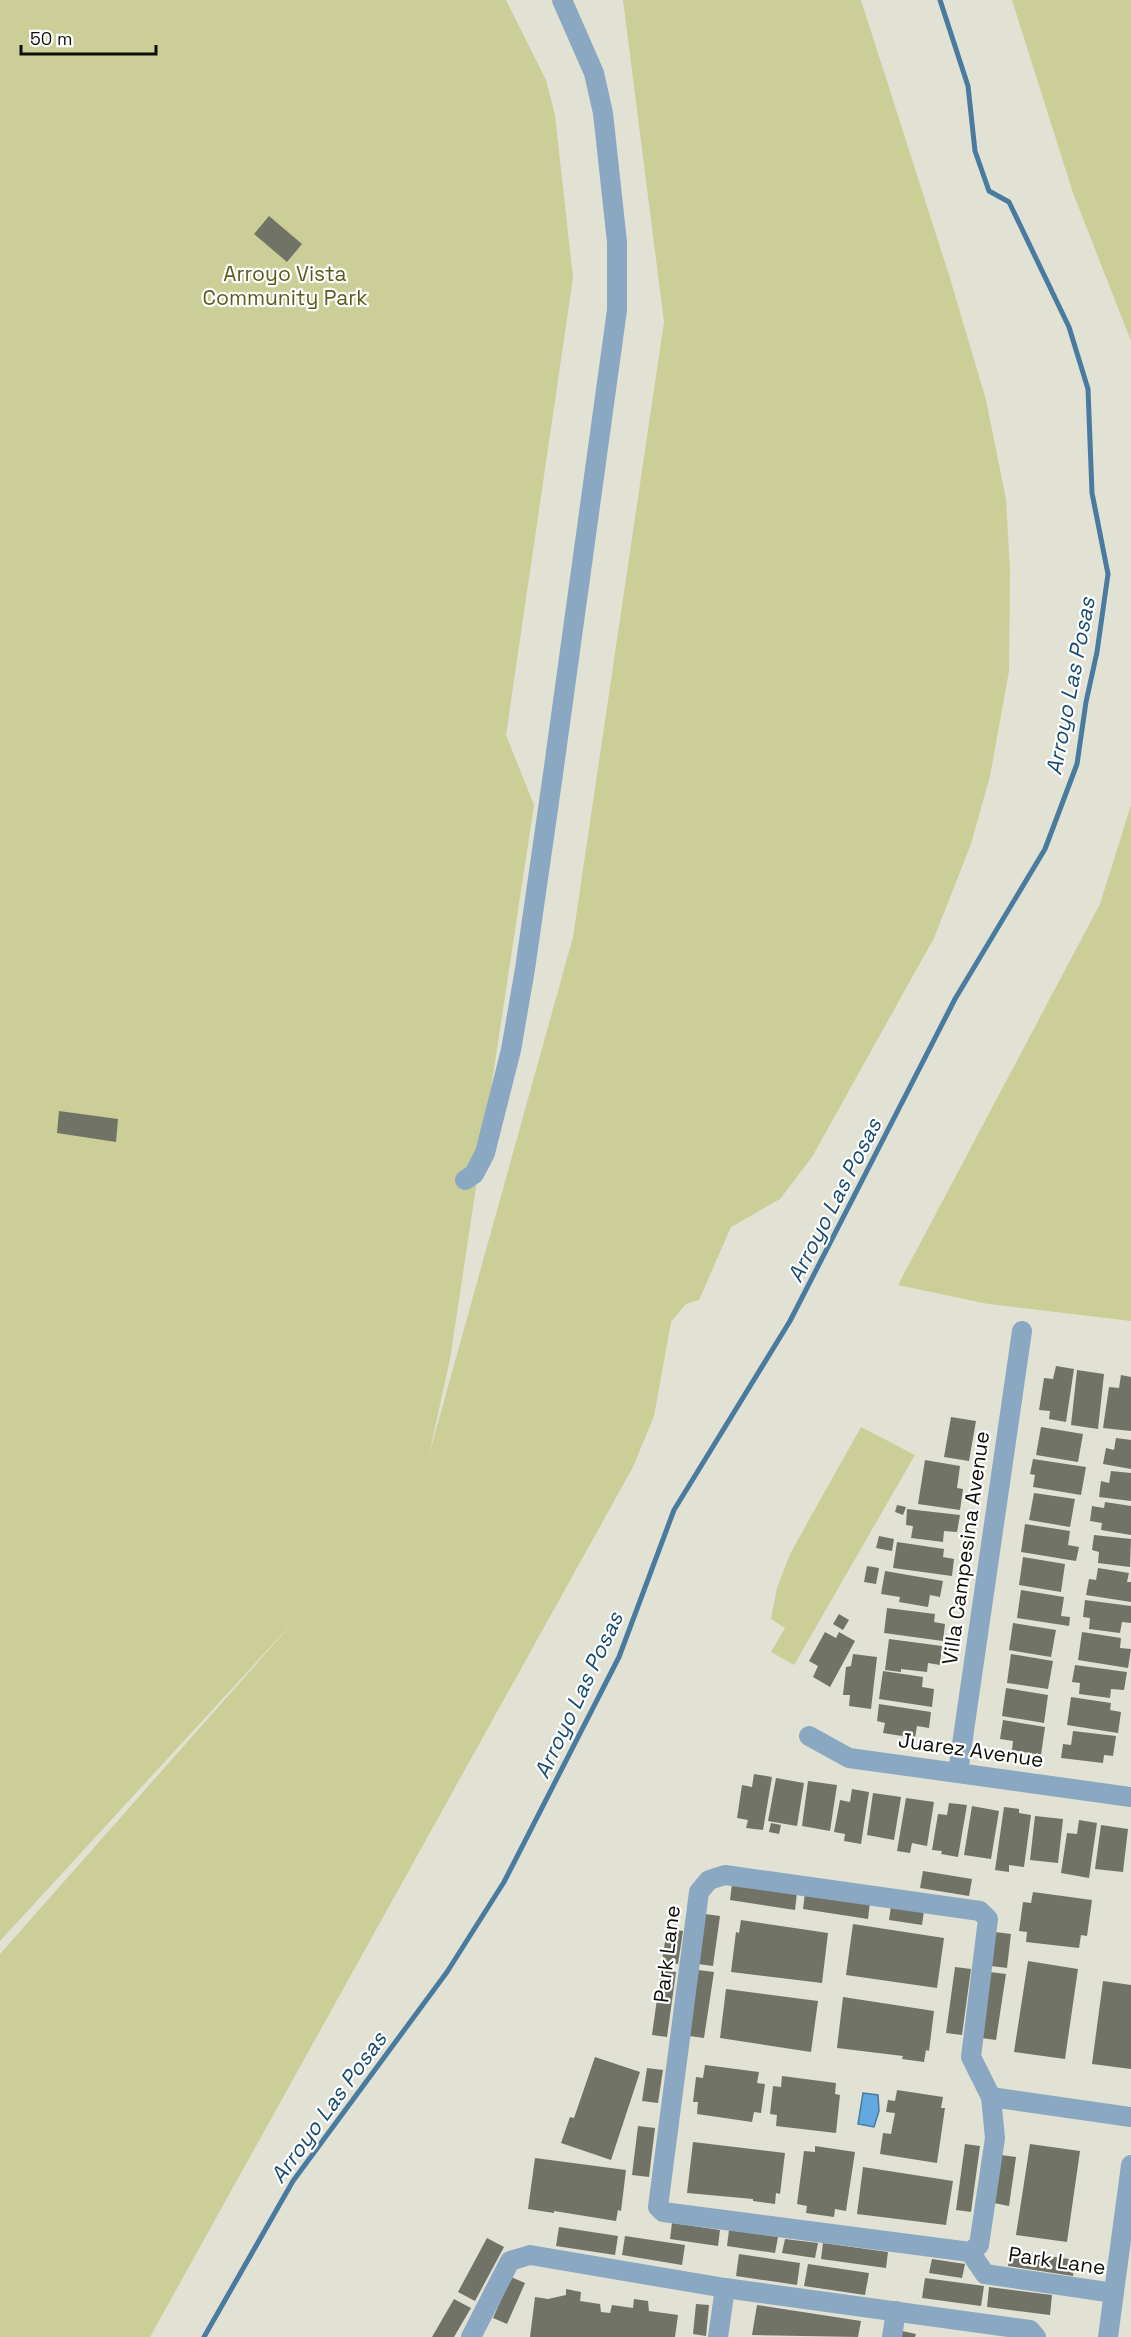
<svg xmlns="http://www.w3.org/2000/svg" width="1131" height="2337" viewBox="0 0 1131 2337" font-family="'Space Grotesk',sans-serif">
	<rect width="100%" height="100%" fill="#e1e2d4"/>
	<g fill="#ccce97">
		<path d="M0,0H506L546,80L555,115L573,278L506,735L534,805L450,1359L429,1455L573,937L664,322L623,0H861L949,275L986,400L1006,499L1010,571L1009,671L990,776L971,844L934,938L812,1157L780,1199L731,1227L699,1300L686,1304L671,1322L654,1416L633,1467L150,2337H0V1954L295,1620L0,1941Z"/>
		<path d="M1012,0H1131V341L1073,193Z"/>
		<path d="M1131,805V1321L988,1304L898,1285L1100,904Z"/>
		<path d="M861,1427L915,1455L794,1665L771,1652L785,1628L771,1619L777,1588L790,1554Z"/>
	</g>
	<path fill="#62a9e1" stroke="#497ba0" stroke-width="1.5" d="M863,2093L878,2095L879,2111L874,2127L858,2124Z"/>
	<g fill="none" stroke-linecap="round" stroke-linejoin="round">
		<path stroke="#497ba0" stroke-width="5" d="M204,2337L293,2181L447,1972L504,1882L619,1657L674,1510L790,1321L955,999L1045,849L1077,764L1086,702L1097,652L1108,574L1092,493L1088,389L1069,327L1009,202L989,191L975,151L968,86L940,0"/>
	</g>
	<g fill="#727367">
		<path d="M269,216L302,244L287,262L254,234Z"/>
		<path d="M59,1111L118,1119L116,1142L57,1133Z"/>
		<path d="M1056,1366L1074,1369L1066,1422L1049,1419L1050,1411L1039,1410L1044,1378L1053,1379Z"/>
		<path d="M1077,1370L1104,1374L1098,1429L1071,1425Z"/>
		<path d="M1121,1375L1131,1377V1431L1103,1428L1109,1387L1119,1388Z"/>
		<path d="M951,1417L976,1421L969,1461L944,1457Z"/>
		<path d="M1041,1427L1083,1434L1078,1462L1036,1455Z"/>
		<path d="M1116,1438L1131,1440V1469L1103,1464L1106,1448L1114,1450Z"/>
		<path d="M1033,1459L1086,1467L1081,1495L1033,1487L1035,1475L1030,1474Z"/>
		<path d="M925,1460L960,1466L957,1488L963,1489L960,1510L918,1504Z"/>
		<path d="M1111,1471L1131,1473V1501L1099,1497L1101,1481L1109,1483Z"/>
		<path d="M1034,1493L1075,1499L1070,1527L1029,1520Z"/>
		<path d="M1105,1502L1131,1506V1535L1101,1530L1102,1523L1090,1521L1092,1506L1104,1508Z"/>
		<path d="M897,1505L906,1507L903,1515L895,1512Z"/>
		<path d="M907,1509L960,1515L957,1532L944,1531L943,1542L911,1538L913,1526L906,1525Z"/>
		<path d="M1025,1524L1070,1531L1068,1545L1079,1547L1076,1561L1021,1552Z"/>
		<path d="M1094,1535L1131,1539L1130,1567L1098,1563L1099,1552L1092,1550Z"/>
		<path d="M879,1536L894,1539L892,1551L876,1548Z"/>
		<path d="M897,1542L944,1549L943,1557L954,1559L952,1576L893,1568Z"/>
		<path d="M1023,1557L1065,1564L1061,1592L1019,1585Z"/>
		<path d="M867,1566L879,1568L876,1584L864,1582Z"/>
		<path d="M1098,1568L1129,1573L1127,1582H1131V1602L1086,1595L1089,1579L1096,1580Z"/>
		<path d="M885,1571L943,1581L940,1597L930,1595L928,1607L899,1602L900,1597L881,1594Z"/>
		<path d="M1021,1590L1064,1597L1061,1616L1070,1617L1069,1626L1017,1618Z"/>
		<path d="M1085,1600L1131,1606V1623L1122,1622L1120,1633L1089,1629L1090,1618L1083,1617Z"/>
		<path d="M887,1608L935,1614L934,1622L945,1624L943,1641L884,1633Z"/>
		<path d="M839,1614L849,1620L843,1630L833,1624Z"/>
		<path d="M1013,1623L1056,1630L1051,1657L1009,1650Z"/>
		<path d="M825,1632L836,1638L839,1632L855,1641L830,1687L813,1677L818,1666L809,1661Z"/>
		<path d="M1082,1632L1121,1638L1120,1648L1131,1649L1128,1668L1078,1660Z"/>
		<path d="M889,1639L942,1646L940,1665L928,1663L927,1672L901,1669V1672L885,1670Z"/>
		<path d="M853,1654L877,1657L871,1709L849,1706L850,1695H843L846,1667L851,1666Z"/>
		<path d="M1011,1654L1053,1661L1048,1689L1007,1683Z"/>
		<path d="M1075,1665L1127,1672L1124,1690L1111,1689L1110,1698L1079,1694L1080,1683L1072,1682Z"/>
		<path d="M883,1671L923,1677L922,1687L934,1689L932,1707L879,1699Z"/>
		<path d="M1006,1688L1048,1695L1044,1723L1002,1716Z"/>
		<path d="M1071,1697L1111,1703L1110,1710L1121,1712L1118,1733L1067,1725Z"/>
		<path d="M879,1704L931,1712L929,1728L917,1726L915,1738L883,1733L885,1723L877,1721Z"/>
		<path d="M1003,1720L1045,1727L1041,1755L1012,1750L1013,1741L1000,1739Z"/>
		<path d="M1073,1731L1116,1736L1113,1756L1104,1755L1103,1763L1061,1758L1063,1744L1071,1745Z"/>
		<path d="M754,1774L772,1777L763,1830L746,1828L748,1820L737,1818L742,1785L752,1787Z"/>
		<path d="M776,1778L804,1783L797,1826L768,1821Z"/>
		<path d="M808,1781L837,1785L830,1831L802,1826Z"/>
		<path d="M852,1789L869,1792L861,1844L844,1841L845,1834L834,1832L840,1800L850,1802Z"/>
		<path d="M873,1793L901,1797L894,1840L867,1835Z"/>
		<path d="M906,1798L934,1802L927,1846L912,1843L910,1853L897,1851Z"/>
		<path d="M949,1803L967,1805L958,1857L941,1854L942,1851L932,1850L938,1814L947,1815Z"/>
		<path d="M972,1806L999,1811L991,1859L964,1855Z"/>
		<path d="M1004,1807L1019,1809V1813L1031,1815L1024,1867L1009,1865V1872L995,1870Z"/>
		<path d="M1035,1816L1063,1819L1058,1863L1030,1860Z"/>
		<path d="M1079,1820L1097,1823L1089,1878L1061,1873L1067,1833L1077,1834Z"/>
		<path d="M771,1823L781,1825L779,1834L769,1832Z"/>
		<path d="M1101,1825L1128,1829L1123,1872L1095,1869Z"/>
		<path d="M923,1871L972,1879L969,1896L920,1888Z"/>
		<path d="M732,1884L797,1893L795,1910L730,1900Z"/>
		<path d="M1033,1892L1092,1900L1087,1936L1081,1935L1079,1948L1026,1942L1027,1932L1019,1931L1023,1902L1031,1903Z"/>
		<path d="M805,1893L870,1902L868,1919L803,1909Z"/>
		<path d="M891,1906L924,1911L922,1925L889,1920Z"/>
		<path d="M705,1914L720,1916L713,1966L698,1964Z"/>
		<path d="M741,1920L828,1933L822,1983L731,1972L736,1932L739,1933Z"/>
		<path d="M853,1924L944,1938L937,1988L846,1975Z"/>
		<path d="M667,1929L683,1931L678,1964L662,1961Z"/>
		<path d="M995,1932L1011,1934L1007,1968L991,1966Z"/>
		<path d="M1028,1961L1078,1969L1065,2059L1014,2052Z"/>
		<path d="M955,1967L971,1969L962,2035L946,2033Z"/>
		<path d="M661,1970L676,1972L667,2037L652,2035Z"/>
		<path d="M698,1970L714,1972L704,2038L689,2036Z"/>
		<path d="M990,1972L1006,1974L996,2040L981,2038Z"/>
		<path d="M1103,1981L1131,1985V2069L1092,2064Z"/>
		<path d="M726,1989L818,2001L811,2052L720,2038Z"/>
		<path d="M843,1997L934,2011L929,2051L926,2050L924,2062L902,2059L903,2056L837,2048Z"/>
		<path d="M595,2057L640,2072L611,2160L561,2143L570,2117L574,2118Z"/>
		<path d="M705,2065L759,2072L757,2083L765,2084L761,2113L754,2112L752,2122L697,2114L698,2102H693L696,2077L703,2078Z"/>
		<path d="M647,2068L663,2070L658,2103L642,2101Z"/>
		<path d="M782,2076L836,2083L835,2094L840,2095L836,2133L776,2126L777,2115L770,2114L773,2086L781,2087Z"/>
		<path d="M897,2090L943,2097L941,2108H945L937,2163L880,2154L883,2133L891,2134L895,2113L886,2112L888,2100L895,2101Z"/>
		<path d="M638,2126L655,2128L649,2177L632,2175Z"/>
		<path d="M693,2142L785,2153L780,2194L776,2193L775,2204L753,2201V2199L687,2193Z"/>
		<path d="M965,2144L980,2146L971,2212L956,2210Z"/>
		<path d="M1030,2144L1080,2151L1067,2242L1016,2235Z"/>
		<path d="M815,2146L855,2152L846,2211L835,2209L834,2217L806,2213L807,2206L797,2204L804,2151L815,2152Z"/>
		<path d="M1001,2155L1016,2157L1009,2206L994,2203Z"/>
		<path d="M535,2158L626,2170L621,2211L618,2210L616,2221L554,2211V2213L528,2209Z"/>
		<path d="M863,2167L953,2181L946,2225L857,2214Z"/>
		<path d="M672,2223L720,2230L718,2246L670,2239Z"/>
		<path d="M559,2227L618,2236L615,2255L556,2246Z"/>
		<path d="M729,2230L778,2237L775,2253L727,2246Z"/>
		<path d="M625,2236L685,2245L682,2265L622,2255Z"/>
		<path d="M487,2238L504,2247L475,2301L458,2292Z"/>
		<path d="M785,2239L818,2243L815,2258L782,2253Z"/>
		<path d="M823,2243L888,2252L886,2268L821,2259Z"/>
		<path d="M1010,2250L1075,2260L1073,2276L1008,2266Z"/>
		<path d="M739,2254L800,2263L797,2285L736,2276Z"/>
		<path d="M932,2259L965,2264L962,2278L929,2273Z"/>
		<path d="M808,2264L869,2273L865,2295L804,2286Z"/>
		<path d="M511,2277L525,2283L507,2324L493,2318Z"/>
		<path d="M925,2278L984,2286L981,2306L922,2298Z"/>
		<path d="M989,2287L1052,2295L1050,2315L987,2307Z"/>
		<path d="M566,2289L581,2292L580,2301L600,2304L601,2312L610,2313L612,2305L633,2308L634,2299L648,2301L649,2311L678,2315L675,2337H530L535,2297L548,2299L566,2295Z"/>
		<path d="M454,2299L471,2308L454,2337H432Z"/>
		<path d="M696,2304L709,2305L706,2336L693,2334Z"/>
		<path d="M757,2305L861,2321L858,2337L752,2335Z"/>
		<path d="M902,2331L916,2334L915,2337H901Z"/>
	</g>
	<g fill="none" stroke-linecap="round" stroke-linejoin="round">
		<g stroke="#8aa8c1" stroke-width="20">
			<path d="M465,1180L474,1174L485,1153L511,1050L525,969L553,774L617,310V242L603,113L594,73L562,0"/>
			<path d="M809,1736L849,1758L1131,1797"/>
			<path d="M958,1772L1022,1331"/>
			<path d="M725,1875L980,1911L988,1919L971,2057L991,2097L995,2138L979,2245L970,2252L663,2212L658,2207L699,1892L709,1880Z"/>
			<path d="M991,2097L1131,2117"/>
			<path d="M970,2252L985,2274L1114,2293"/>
			<path d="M471,2337L510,2261L530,2255L725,2288L1030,2330L1036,2337"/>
			<path d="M718,2337L725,2288"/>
			<path d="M892,2337L896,2311"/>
			<path d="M1108,2337L1131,2165"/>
		</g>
	</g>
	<g text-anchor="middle" stroke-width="4.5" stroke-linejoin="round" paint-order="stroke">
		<g font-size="21" fill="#5b5b1c" stroke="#fff">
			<text x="285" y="281">Arroyo Vista<tspan x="285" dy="24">Community Park</tspan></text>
		</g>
		<g font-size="21" fill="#0f0f0a" stroke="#fff">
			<text transform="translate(966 1548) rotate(-82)" y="7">Villa Campesina Avenue</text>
			<text transform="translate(971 1750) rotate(8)" y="7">Juarez Avenue</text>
			<text transform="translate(667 1954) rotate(-83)" y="7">Park Lane</text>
			<text transform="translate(1057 2261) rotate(8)" y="7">Park Lane</text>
		</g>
		<g font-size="22" font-style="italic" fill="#164a70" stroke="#fff">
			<text transform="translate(1070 686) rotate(-79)" y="8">Arroyo Las Posas</text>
			<text transform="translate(834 1200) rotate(-63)" y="8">Arroyo Las Posas</text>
			<text transform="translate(578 1695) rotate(-65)" y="8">Arroyo Las Posas</text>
			<text transform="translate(328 2107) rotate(-54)" y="8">Arroyo Las Posas</text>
		</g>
	</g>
	<path d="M21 45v9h135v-9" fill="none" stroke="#0f0f0a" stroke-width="3"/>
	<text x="30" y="45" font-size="18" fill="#0f0f0a" stroke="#ffffff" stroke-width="4.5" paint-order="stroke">50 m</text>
</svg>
